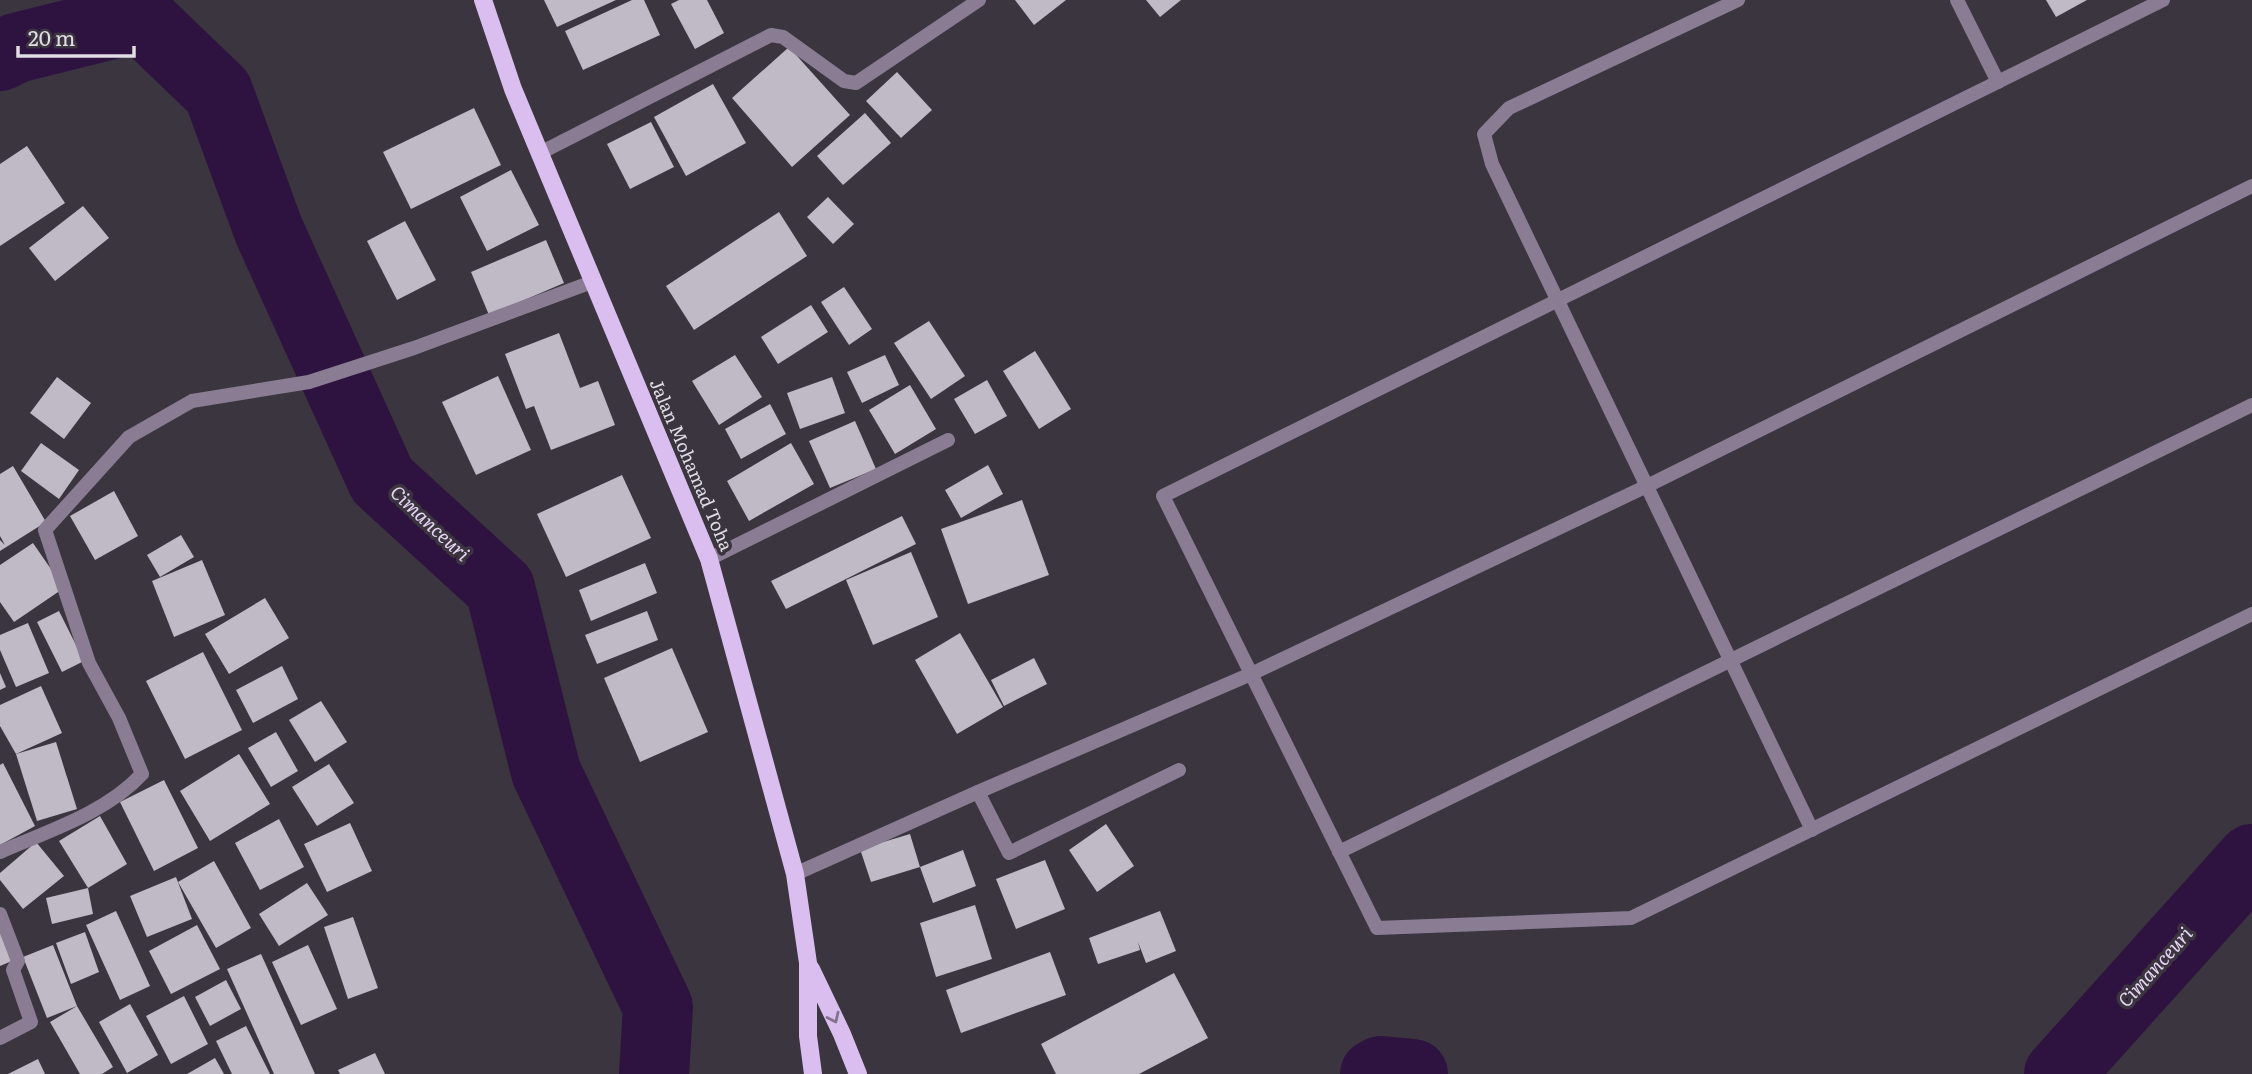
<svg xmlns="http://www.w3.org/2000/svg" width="2252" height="1074" viewBox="0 0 2252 1074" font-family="Literata,serif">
	<rect width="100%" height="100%" fill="#3b353f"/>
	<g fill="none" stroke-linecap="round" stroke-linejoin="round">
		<g stroke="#2e123f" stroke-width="70">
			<path d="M0,56L16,48L140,17L218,92L269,231L382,480L500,588L546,772L658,1007L654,1074"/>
			<path d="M1375,1074L1381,1071L1413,1074"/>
			<path d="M2059,1074L2252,859"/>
		</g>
	</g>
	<g fill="#c0b9c6">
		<path d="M544,0H616L557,27Z"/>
		<path d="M632,0H644L660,35L583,70L565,31Z"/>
		<path d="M679,0H707L724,33L695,49L671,4Z"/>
		<path d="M1015,0H1066L1034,25Z"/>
		<path d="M1146,0H1181L1160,17Z"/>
		<path d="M2046,0H2087L2056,17Z"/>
		<path d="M789,47L850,115L792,167L732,98Z"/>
		<path d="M897,72L932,110L901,138L866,101Z"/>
		<path d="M713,84L746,143L686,176L654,117Z"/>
		<path d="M474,108L501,165L411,209L383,152Z"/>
		<path d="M865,113L891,143L843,185L817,156Z"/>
		<path d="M651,122L674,167L630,189L607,144Z"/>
		<path d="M27,146L65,203L0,246V164Z"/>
		<path d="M511,170L539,225L487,251L460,197Z"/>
		<path d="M828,197L854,224L833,244L807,217Z"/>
		<path d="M83,206L109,238L55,281L29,248Z"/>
		<path d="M779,212L807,256L694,330L666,286Z"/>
		<path d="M405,221L436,280L397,300L367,241Z"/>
		<path d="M546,240L564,283L489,315L471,272Z"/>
		<path d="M844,287L872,329L849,345L821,302Z"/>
		<path d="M811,305L828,332L778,364L761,337Z"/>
		<path d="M929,321L965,376L931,399L894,343Z"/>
		<path d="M559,333L580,388L598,381L615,425L551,450L534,406L526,409L505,354Z"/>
		<path d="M1035,351L1071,409L1039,429L1003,371Z"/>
		<path d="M735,355L762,397L719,425L692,381Z"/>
		<path d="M885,355L899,385L862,403L847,372Z"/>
		<path d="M498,376L531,450L476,475L442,402Z"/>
		<path d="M57,377L91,403L64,439L30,413Z"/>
		<path d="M832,377L845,413L800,429L787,393Z"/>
		<path d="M987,380L1007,416L975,434L954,399Z"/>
		<path d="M910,385L936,429L895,454L869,410Z"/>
		<path d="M770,404L786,434L741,459L725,429Z"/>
		<path d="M855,421L876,469L830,488L809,441Z"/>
		<path d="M41,443L79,470L59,499L21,471Z"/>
		<path d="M791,443L814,484L749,521L727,481Z"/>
		<path d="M988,465L1003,494L961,518L945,490Z"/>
		<path d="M13,466L46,522L0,551V540L5,545L0,536V474Z"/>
		<path d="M622,475L651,538L566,577L537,514Z"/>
		<path d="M114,491L138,536L95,560L70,516Z"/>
		<path d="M1022,500L1049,575L968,604L941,529Z"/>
		<path d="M902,516L916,544L786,609L771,581Z"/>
		<path d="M181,535L194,557L160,577L147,555Z"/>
		<path d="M33,543L64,588L14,622L0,602V565Z"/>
		<path d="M911,552L938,617L873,645L846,580Z"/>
		<path d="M202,560L225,615L174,637L152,581Z"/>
		<path d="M645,563L657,593L591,621L579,590Z"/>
		<path d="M265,598L289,638L229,674L205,634Z"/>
		<path d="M59,611L84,661L62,672L37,622Z"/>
		<path d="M647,611L658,640L597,664L585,635Z"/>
		<path d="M28,623L49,673L16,687L0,650V635Z"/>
		<path d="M960,633L1003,707L957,734L915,660Z"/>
		<path d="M672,648L708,732L640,762L604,678Z"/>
		<path d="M203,652L242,730L185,759L146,681Z"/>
		<path d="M1034,658L1047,684L1004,706L991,680Z"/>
		<path d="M282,666L298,699L253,723L236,690Z"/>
		<path d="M0,673L6,687L0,690Z"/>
		<path d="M41,686L62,733L16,754L0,726V705Z"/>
		<path d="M321,701L347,742L315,762L289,720Z"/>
		<path d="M276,732L298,771L271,787L248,748Z"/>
		<path d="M56,742L77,809L37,821L16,754Z"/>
		<path d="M239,754L270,804L210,841L180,791Z"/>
		<path d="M3,763L35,826L0,845V765Z"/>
		<path d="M329,764L354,803L317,826L292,787Z"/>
		<path d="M164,780L198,848L154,871L120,802Z"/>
		<path d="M100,816L127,864L88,888L93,914L52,924L46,898L88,888L59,841Z"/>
		<path d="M279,819L304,867L260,890L235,843Z"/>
		<path d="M350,823L372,871L327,892L304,844Z"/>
		<path d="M1106,824L1134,866L1097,892L1069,850Z"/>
		<path d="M910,834L920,867L871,882L860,849Z"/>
		<path d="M36,842L64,876L23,909L0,880V873Z"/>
		<path d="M963,850L976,886L933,903L920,867Z"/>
		<path d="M1045,860L1065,909L1016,929L996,879Z"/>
		<path d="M214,861L251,928L216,948L178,882Z"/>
		<path d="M176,877L192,919L147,937L130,896Z"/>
		<path d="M307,883L328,915L279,946L259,914Z"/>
		<path d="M975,905L992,959L936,977L920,923Z"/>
		<path d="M116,911L150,986L120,1000L86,925Z"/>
		<path d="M1160,911L1176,951L1146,963L1138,942L1140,950L1098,964L1089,938Z"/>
		<path d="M353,917L378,988L348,999L324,927Z"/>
		<path d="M197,925L220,969L171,994L149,951Z"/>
		<path d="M0,930L12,961L0,966Z"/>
		<path d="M85,932L99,972L71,984L56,943Z"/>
		<path d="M53,945L77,1006L113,1067L102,1074H80L50,1022L77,1006L47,1018L23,957Z"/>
		<path d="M308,945L337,1009L301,1025L272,962Z"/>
		<path d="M1050,952L1066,995L961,1033L946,990Z"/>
		<path d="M261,954L315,1074H274L227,969Z"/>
		<path d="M1174,973L1208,1038L1139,1074H1056L1041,1044Z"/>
		<path d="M226,980L241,1009L210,1026L195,997Z"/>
		<path d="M184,996L208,1044L171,1064L146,1016Z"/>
		<path d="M130,1004L158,1055L127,1073L99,1022Z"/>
		<path d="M246,1026L270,1074H232L216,1041Z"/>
		<path d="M375,1053L385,1074H340L338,1070Z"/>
		<path d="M215,1058L224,1074H187Z"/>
		<path d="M38,1059L45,1074H8Z"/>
	</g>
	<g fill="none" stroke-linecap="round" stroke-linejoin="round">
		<path stroke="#897c93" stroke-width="14" d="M978,792L1009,853L1179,770"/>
		<g stroke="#897c93" stroke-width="14">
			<path d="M1738,0L1509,108L1484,134L1492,164L1812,830"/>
			<path d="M1957,0L1998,82"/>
			<path d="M2163,0L1163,496L1377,928L1631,918L2252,614"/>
			<path d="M540,153L771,35L783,37L844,81L856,83L979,0"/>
			<path d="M709,559L948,440"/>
			<path d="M0,852C48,831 106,813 142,774L119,718L89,663L45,530L129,437L192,401L309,382L414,348L592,282"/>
			<path d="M1339,852L2252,405"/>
			<path d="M795,874L978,792L1251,674L1647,486L2252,186"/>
			<path d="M0,914L18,961L13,970L31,1022L0,1038"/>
		</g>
		<g stroke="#d9beef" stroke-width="18">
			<path d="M483,0L513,89L709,559L795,874L808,963V1036L813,1074"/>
			<path d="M811,969L842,1034L858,1074"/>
		</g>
	</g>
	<defs><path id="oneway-chevron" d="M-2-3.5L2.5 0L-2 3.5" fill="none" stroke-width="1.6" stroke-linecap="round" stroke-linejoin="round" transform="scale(1.75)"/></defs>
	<use stroke="#82738e" href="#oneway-chevron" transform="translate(834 1018) rotate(65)"/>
	<g text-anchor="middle" stroke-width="7" stroke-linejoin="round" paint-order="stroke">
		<g font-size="18" fill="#e1dde4" stroke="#3b353f">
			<text transform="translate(691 465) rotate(67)" y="6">Jalan Mohamad Toha</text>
		</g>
		<g font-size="19" font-style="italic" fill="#e7d6f5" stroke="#3b353f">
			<text transform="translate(430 523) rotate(43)" y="7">Cimanceuri</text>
			<text transform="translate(2155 967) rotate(-48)" y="7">Cimanceuri</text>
		</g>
	</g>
	<path d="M18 46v10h116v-10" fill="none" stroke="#e1dde4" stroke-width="3.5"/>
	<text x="28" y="46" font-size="21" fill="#e1dde4" stroke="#3b353f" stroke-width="5" paint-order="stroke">20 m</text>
</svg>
